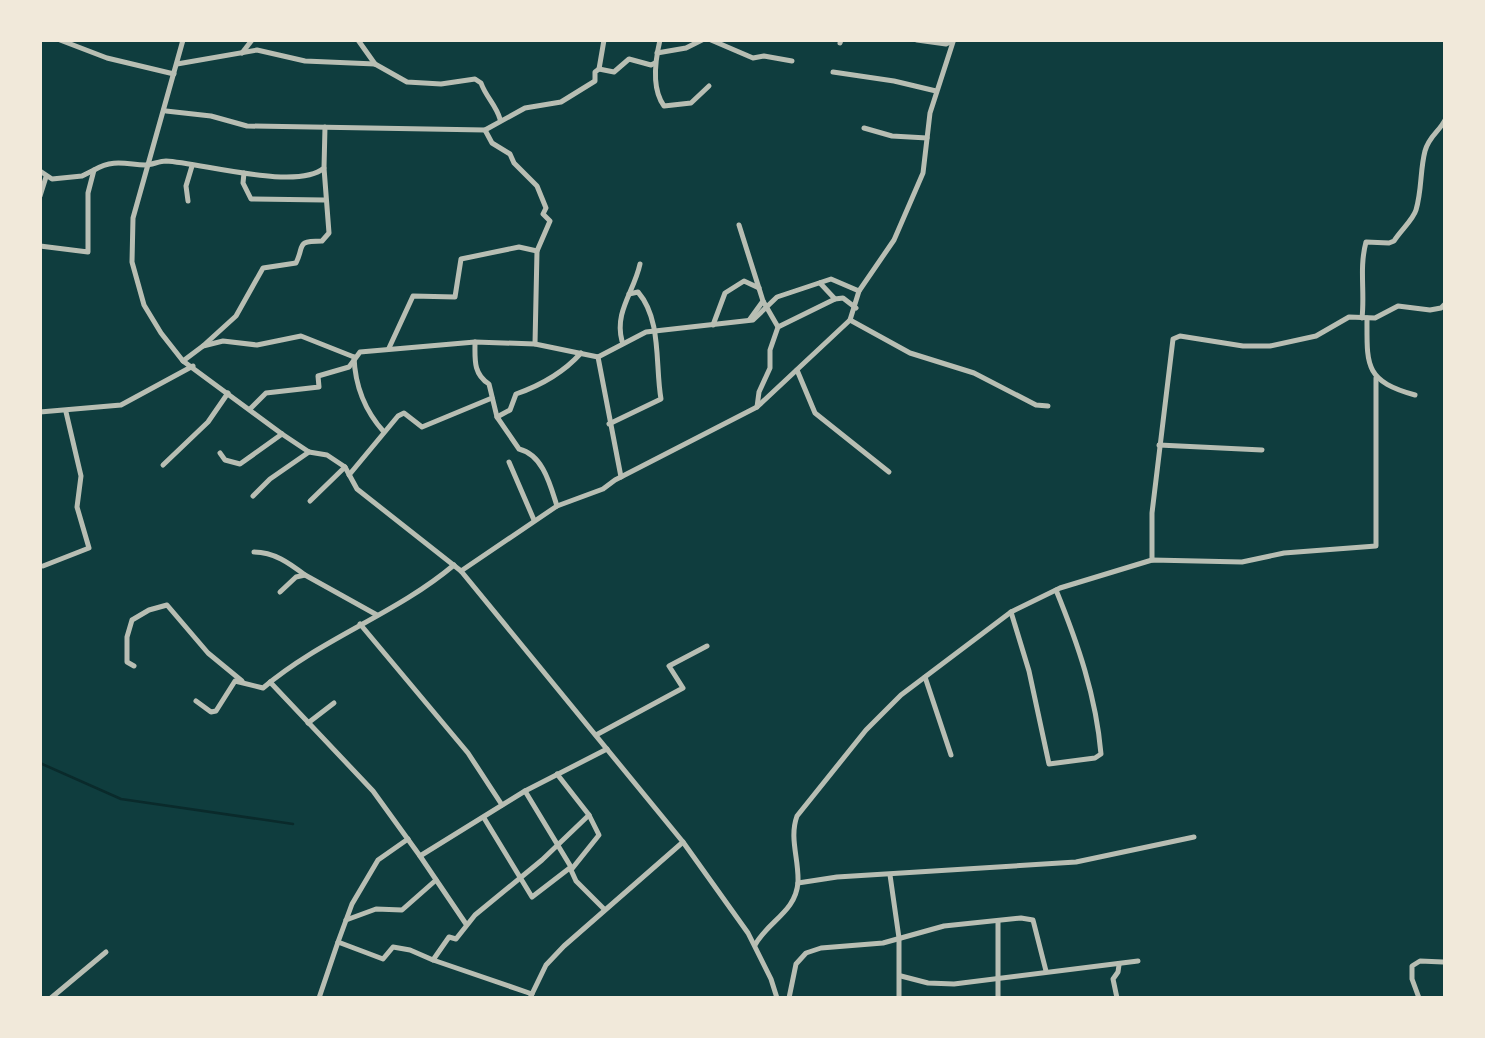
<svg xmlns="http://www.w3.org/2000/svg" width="1485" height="1038" viewBox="0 0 1485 1038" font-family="Montserrat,sans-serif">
	<rect width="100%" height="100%" fill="#0f3d3e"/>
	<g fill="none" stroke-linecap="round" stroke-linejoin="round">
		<path stroke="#0a2a2b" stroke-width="2.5" d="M40,763L121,799L293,824"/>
		<g stroke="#b8beb3" stroke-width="5">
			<path d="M60,40L107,58L174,74"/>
			<path d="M183,40L133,218L132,262L144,305L161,333L183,361L282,434L309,452L327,455L345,467L357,489L461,571L683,842L748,933L771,979L777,998"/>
			<path d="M358,40L375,64"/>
			<path d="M660,40C655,61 651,88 664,106L691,103L709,86"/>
			<path d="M711,40L753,58L764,56L792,61"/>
			<path d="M917,40L946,44L954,40"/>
			<path d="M840,43L841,40"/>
			<path d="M242,53L252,40"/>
			<path d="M657,53L686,48L702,40"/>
			<path d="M177,64L257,50L305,61L375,64L407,82L441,84L475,79L481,83C486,97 496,105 500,119"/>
			<path d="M599,69L604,40"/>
			<path d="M833,72L894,81L936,91"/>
			<path d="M166,111L211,116L247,126L485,130L525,108L561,102L595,81V72L599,69L614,72L629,59L651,65L655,63"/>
			<path d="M864,128L892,136L927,138"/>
			<path d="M485,130L492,143L510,154L514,163L537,186L546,208L543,214L550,221L537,251L535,344"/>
			<path d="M40,171L52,179L82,176L94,170"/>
			<path d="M244,173L243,183L251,199L324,200"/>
			<path d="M40,196L46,177"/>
			<path d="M188,201L186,186L192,166"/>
			<path d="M739,225L763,301L778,327"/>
			<path d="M40,246L88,252V193L94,170C113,159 125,164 145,165C152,165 159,161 166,161C202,163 297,191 324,168L325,127"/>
			<path d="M820,283L835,299"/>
			<path d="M1362,318C1365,292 1359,268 1366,242L1389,243L1394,241C1400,231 1413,220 1416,210C1422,190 1420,170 1425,151C1429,136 1439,132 1445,120"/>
			<path d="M1367,318C1367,365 1364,381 1415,395"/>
			<path d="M750,319L763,301"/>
			<path d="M850,320L910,353L974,373L1036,405L1048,406"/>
			<path d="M713,325L725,293L744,281L759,288"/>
			<path d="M622,341C614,312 634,292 640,264"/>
			<path d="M475,342C475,359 473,374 489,384L497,417L519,449C543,455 550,484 557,506"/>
			<path d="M203,346L236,316L263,268L296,263C305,245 295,241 322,241L329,233L324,168"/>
			<path d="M389,348L413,296L455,297L461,259L519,247L537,251"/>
			<path d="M354,357C355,385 365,411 384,432"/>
			<path d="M598,357L621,477"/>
			<path d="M183,361L203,346L223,341L257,345L301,336L354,357"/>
			<path d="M797,370L815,413L889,472"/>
			<path d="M757,407L759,392L770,368V350L778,327L835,299L843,298L856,308"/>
			<path d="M250,409L266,393L319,387L318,376L349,367L360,352L475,342L535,344L598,357L646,332L753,320L777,297L831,279L859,291"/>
			<path d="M40,412L121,405L193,366"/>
			<path d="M497,417L510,410L516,394C539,386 564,372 581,353"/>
			<path d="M609,424L661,399C655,365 662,320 638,292L629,294"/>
			<path d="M1159,445L1262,450"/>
			<path d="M220,453L225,460L240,464L282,434"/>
			<path d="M509,462L534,520"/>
			<path d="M163,465L208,422L228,393"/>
			<path d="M349,475L398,416L404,413L422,427L492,398"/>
			<path d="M253,496L270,479L309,452"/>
			<path d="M310,501L345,467"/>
			<path d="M254,552C274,552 289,563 305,575"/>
			<path d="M1152,560V513L1173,339L1180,336L1243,346H1270L1316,336L1349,317L1375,318L1398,306L1430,310L1441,308L1445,304"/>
			<path d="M43,566L89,548L77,507L81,476L66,412"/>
			<path d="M461,571L557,506L603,489L615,480L757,407L850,320L859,291L894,240L923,173L930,113L953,42"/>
			<path d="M280,592L296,577L305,575L377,615"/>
			<path d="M1011,612L1029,671L1049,764L1095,758L1101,754C1096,696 1078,644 1056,590"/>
			<path d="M360,624L468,753L502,805"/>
			<path d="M134,666L127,662V637L132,620L149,610L167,605L208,653L242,681"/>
			<path d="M925,677L951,755"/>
			<path d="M270,682L373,791L420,856L525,791L607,749"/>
			<path d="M196,701L211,712L216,711L235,681L263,688C322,638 396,614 454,565"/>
			<path d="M308,723L334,703"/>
			<path d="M596,735L683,688L669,666L707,646"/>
			<path d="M557,774L589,815L599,835L571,870L576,881L604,909"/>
			<path d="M484,818L532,897L571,867L525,791"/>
			<path d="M420,856L466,924"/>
			<path d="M890,875L899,938V998"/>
			<path d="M798,883L837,877L1076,862L1194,837"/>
			<path d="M346,920L376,909L402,910L436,880"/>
			<path d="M338,942L352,904L378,860L408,839"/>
			<path d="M755,945C768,921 796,912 798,882C799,859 789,838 797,816L866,730L901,695L1011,612L1060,588L1152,560L1242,562L1284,553L1376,546V378"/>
			<path d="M433,960L532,994"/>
			<path d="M901,976L928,983L954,984L1138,961"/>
			<path d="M51,998L106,952"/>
			<path d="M319,998L338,942L383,959L393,947L410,950L433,960L449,937L456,939L475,915L542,860L589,815"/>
			<path d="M530,998L546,965L564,946L683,842"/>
			<path d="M789,998L796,964L806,953L821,948L883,943L944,926L1021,918L1033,920L1046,971"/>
			<path d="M998,998V922"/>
			<path d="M1117,998L1113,979L1118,972L1119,965"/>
			<path d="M1419,998L1412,979V966L1420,961L1443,962"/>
		</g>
	</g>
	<rect width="1485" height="1038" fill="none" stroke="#f1e9da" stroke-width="84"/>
</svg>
